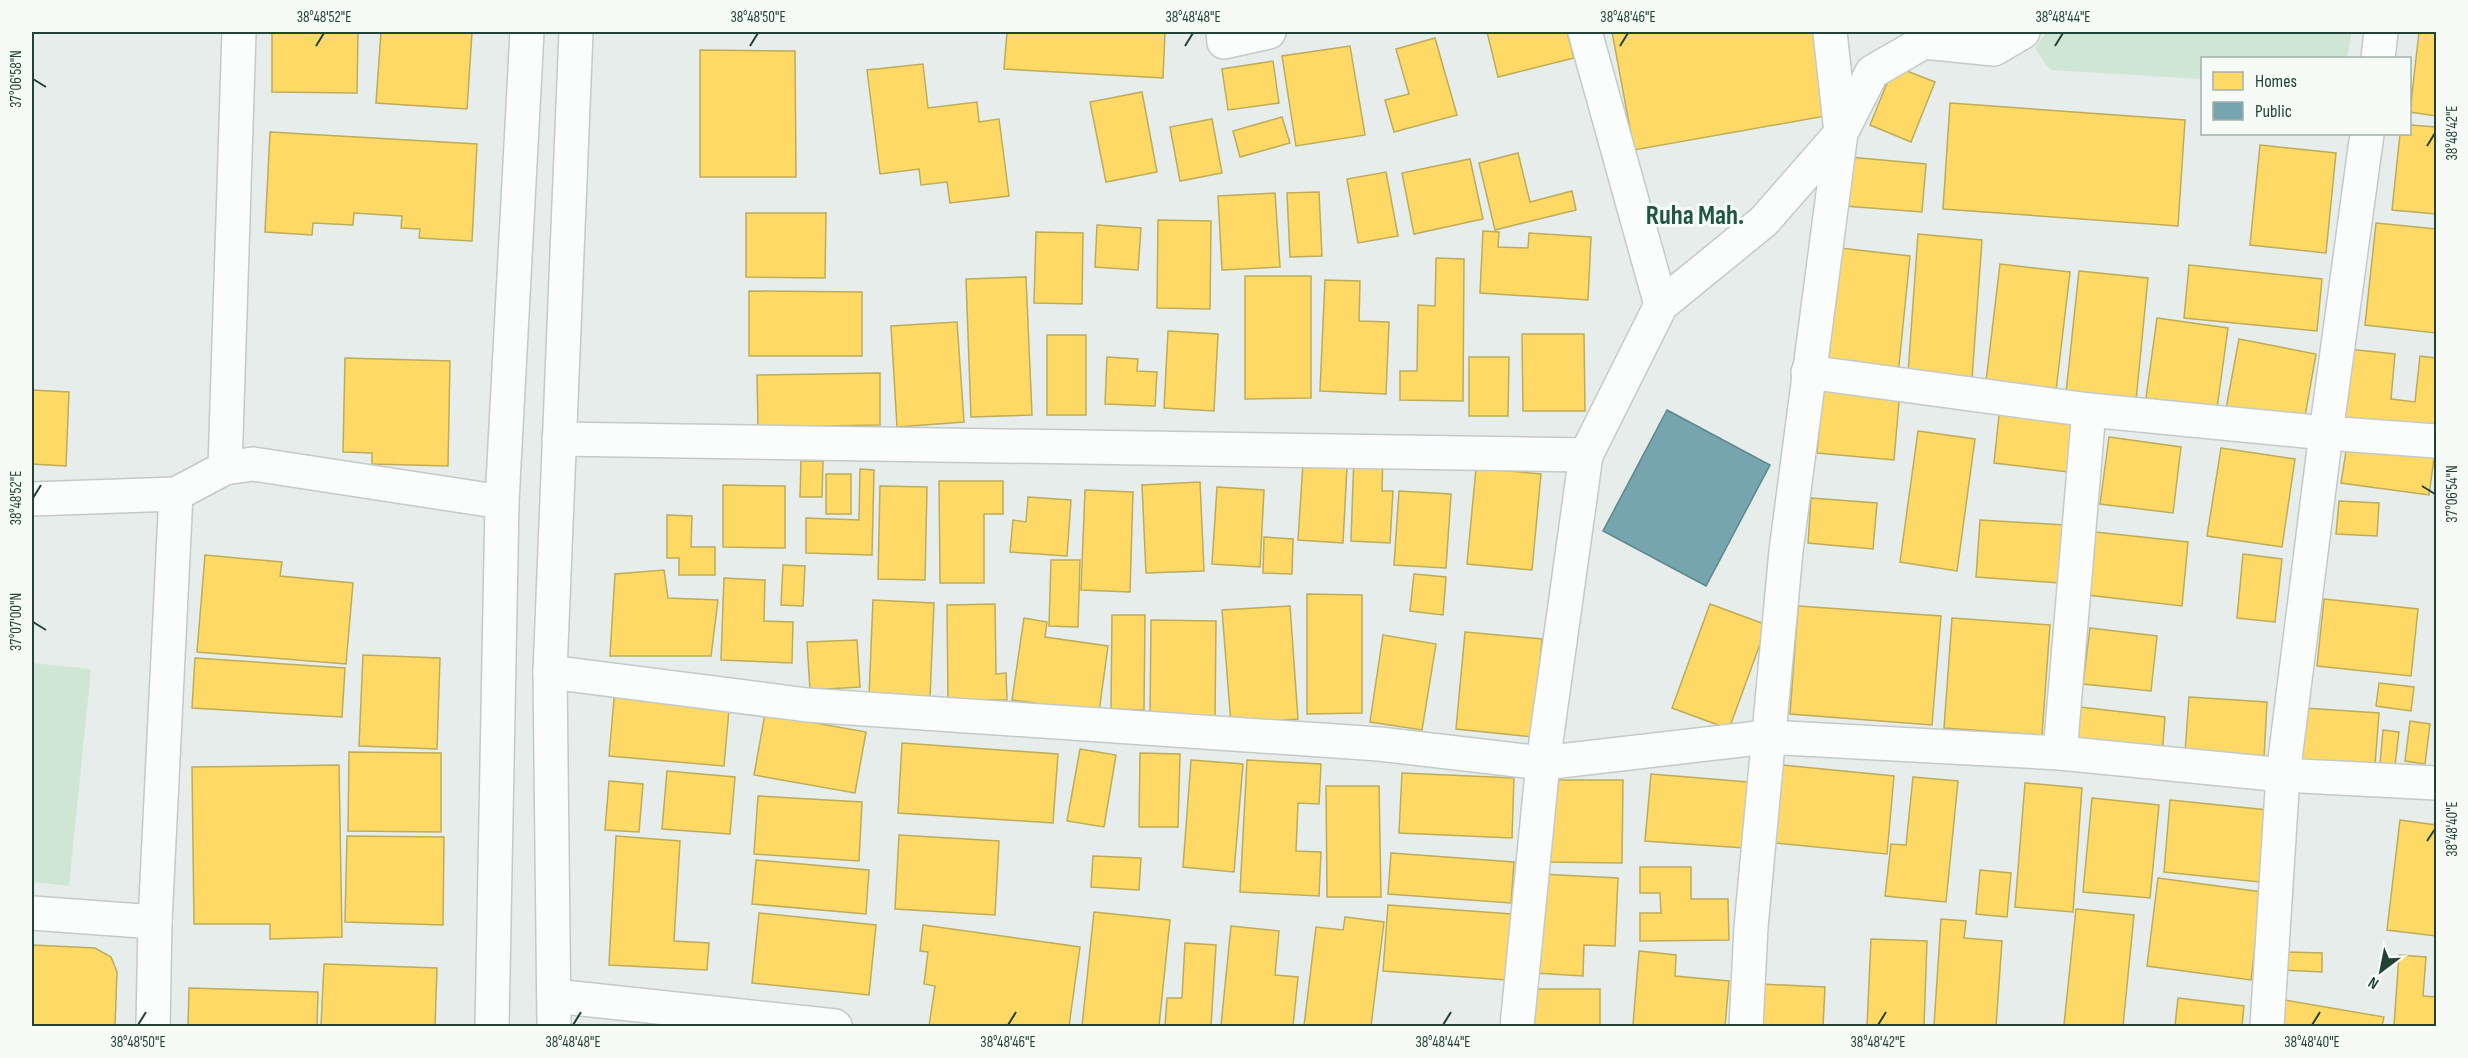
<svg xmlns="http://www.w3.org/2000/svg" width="2468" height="1058" viewBox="0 0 2468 1058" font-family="'Sofia Sans Condensed',sans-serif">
	<rect width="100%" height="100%" fill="#e7edea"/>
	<g fill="#d0e6d5">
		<path d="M2046,32H2352L2347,58H2202V79L2050,70L2035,48Z"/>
		<path d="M32,663L91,669L69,886L32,882Z"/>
	</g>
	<g fill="#ffd966" stroke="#bdac58" stroke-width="1.5">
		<path d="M272,32H358L357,93L272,92Z"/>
		<path d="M381,32H472L467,109L376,103Z"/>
		<path d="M1007,32H1165L1163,78L1004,69Z"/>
		<path d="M1487,32H1567L1574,58L1498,77Z"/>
		<path d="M1612,32H1816L1831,115L1634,150Z"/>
		<path d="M2419,32H2436V116L2410,112Z"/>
		<path d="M1435,38L1457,115L1394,132L1385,100L1409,94L1396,49Z"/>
		<path d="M1350,46L1365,135L1296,146L1282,56Z"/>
		<path d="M700,50L795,51L796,177H700Z"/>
		<path d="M1273,61L1279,103L1228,110L1222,69Z"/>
		<path d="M923,64L928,108L977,102L979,122L999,119L1009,196L950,203L947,182L921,185L919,169L880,174L867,70Z"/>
		<path d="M1894,66L1935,82L1911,142L1870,125Z"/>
		<path d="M1142,92L1157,172L1106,182L1090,102Z"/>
		<path d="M1950,103L2185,120L2178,226L1943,209Z"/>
		<path d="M1282,117L1290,143L1240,157L1233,131Z"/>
		<path d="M1212,119L1222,173L1180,181L1170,127Z"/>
		<path d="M2410,125L2436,127V214L2392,210L2400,134H2410Z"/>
		<path d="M270,132L477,144L472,241L419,238L420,229L401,228L402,216L354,213L353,225L313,223L312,235L265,232Z"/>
		<path d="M2260,145L2336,153L2326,253L2250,245Z"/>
		<path d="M1518,153L1530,202L1572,191L1576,210L1495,230L1479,163Z"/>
		<path d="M1849,157L1926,164L1922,212L1845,206Z"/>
		<path d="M1470,159L1483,219L1414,234L1402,173Z"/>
		<path d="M1386,172L1398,236L1358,243L1347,179Z"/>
		<path d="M1319,192L1322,256L1290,257L1287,193Z"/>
		<path d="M1275,193L1280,267L1222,270L1218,196Z"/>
		<path d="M746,213H826L825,278L746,277Z"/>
		<path d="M1158,220L1211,221L1210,309L1157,308Z"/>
		<path d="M2376,223L2436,229V333L2365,325Z"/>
		<path d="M1097,225L1141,228L1138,270L1095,267Z"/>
		<path d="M1483,231L1499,232L1498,247L1528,248L1529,233L1591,237L1588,300L1480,293Z"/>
		<path d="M1036,232L1083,233L1082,304L1034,303Z"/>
		<path d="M1918,234L1982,240L1972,379L1908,374Z"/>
		<path d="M1840,248L1910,256L1898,375L1828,367Z"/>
		<path d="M1436,258L1464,259L1463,401L1400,400V371H1417L1418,305L1435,306Z"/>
		<path d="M2000,264L2070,272L2055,399L1985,390Z"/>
		<path d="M2189,265L2322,279L2317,331L2184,318Z"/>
		<path d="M2079,271L2148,278L2136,400L2066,393Z"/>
		<path d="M1245,276H1311V398L1245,399Z"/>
		<path d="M1026,277L1032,415L971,417L966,279Z"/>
		<path d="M1325,280L1360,281L1359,321L1389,322L1386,394L1320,391Z"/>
		<path d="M749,291L862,292V356H749Z"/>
		<path d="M2157,318L2228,328L2217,408L2146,398Z"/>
		<path d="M957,322L964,422L897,427L891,326Z"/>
		<path d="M1168,331L1218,334L1214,411L1164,408Z"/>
		<path d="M1522,334H1584L1585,411H1523Z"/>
		<rect x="1047" y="335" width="39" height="80"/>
		<path d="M2239,339L2316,354L2303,428L2225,414Z"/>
		<path d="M2348,349L2395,354L2391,399L2415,402L2420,356L2436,358V431L2340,421Z"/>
		<path d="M1107,357L1138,359L1137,371L1157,372L1155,406L1105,404Z"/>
		<path d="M1469,357H1509L1508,416H1469Z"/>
		<path d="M345,358L450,361L448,466L372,464V453L343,452Z"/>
		<path d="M880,373V425L758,427L757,375Z"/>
		<path d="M1823,384L1900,390L1894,460L1817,453Z"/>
		<path d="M32,390L69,392L66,466L32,464Z"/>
		<path d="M2000,406L2076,415L2068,472L1994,463Z"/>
		<path d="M1918,431L1975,439L1957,571L1900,562Z"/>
		<path d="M2109,437L2181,447L2173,513L2100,504Z"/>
		<path d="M2348,439L2435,451L2429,495L2341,483Z"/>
		<path d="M2221,448L2295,459L2282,547L2207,536Z"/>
		<path d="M1354,454L1383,455L1382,491H1393L1390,543L1351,541Z"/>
		<path d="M801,461H823L822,497H800Z"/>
		<path d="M1303,463L1347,467L1343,543L1298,540Z"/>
		<path d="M1476,468L1541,474L1532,570L1467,564Z"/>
		<path d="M860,469L874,470L872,555L806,553V518L859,520Z"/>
		<rect x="826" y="474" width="25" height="40"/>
		<path d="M939,481H1003V514H984V583H940Z"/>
		<path d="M1200,482L1204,571L1146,573L1142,485Z"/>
		<path d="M723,485L785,486V548L723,547Z"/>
		<path d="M880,486L927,487L925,580L878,579Z"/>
		<path d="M1217,487L1264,490L1260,567L1212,564Z"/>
		<path d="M1085,490L1133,492L1130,592L1081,590Z"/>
		<path d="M1399,491L1451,494L1446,568L1394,565Z"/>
		<path d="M1028,497L1071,500L1067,556L1010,552L1013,520L1026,522Z"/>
		<path d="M1811,498L1877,503L1873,549L1808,543Z"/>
		<path d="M2339,501L2379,503L2377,536L2336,534Z"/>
		<path d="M667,515L692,516L691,547H715V575H679V558H667Z"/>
		<path d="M1980,520L2064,525L2060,583L1976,577Z"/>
		<path d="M2095,532L2188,542L2182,606L2087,595Z"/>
		<path d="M1264,537L1293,539L1292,574L1263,573Z"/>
		<path d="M2243,554L2282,559L2275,622L2237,618Z"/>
		<path d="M205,555L282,562L280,576L353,583L346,664L197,652Z"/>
		<path d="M1051,560H1080L1078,627L1049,626Z"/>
		<path d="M783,565L805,566L803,606L781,605Z"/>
		<path d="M664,570L668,598L718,600L711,656H610L615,574Z"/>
		<path d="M1414,574L1446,577L1443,615L1410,611Z"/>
		<path d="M724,578L765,580L764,621L793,622L792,663L721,660Z"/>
		<path d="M1307,594L1362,595V713L1307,714Z"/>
		<path d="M2324,599L2418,609L2411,676L2317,666Z"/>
		<path d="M873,600L934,603L930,698L869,696Z"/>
		<path d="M995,604L996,674L1006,673L1007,700H948L947,605Z"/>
		<path d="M1710,604L1767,625L1729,729L1672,708Z"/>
		<path d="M1290,606L1298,719L1231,724L1222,610Z"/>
		<path d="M1798,606L1941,616L1932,725L1790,714Z"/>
		<path d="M1112,615H1145L1144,710L1111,709Z"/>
		<path d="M1024,618L1047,622L1045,637L1108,646L1099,712L1012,700Z"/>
		<path d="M1952,618L2050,625L2042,735L1944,728Z"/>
		<path d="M1151,620L1216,621L1215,719L1150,718Z"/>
		<path d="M2090,628L2157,636L2151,691L2083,684Z"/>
		<path d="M1465,632L1542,639L1533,737L1456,729Z"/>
		<path d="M1383,635L1436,644L1422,730L1370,722Z"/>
		<path d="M857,640L860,687L810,690L807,642Z"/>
		<path d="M363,655L440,658L437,749L359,746Z"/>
		<path d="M195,658L345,668L342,717L192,708Z"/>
		<path d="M2379,683L2414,687L2411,711L2376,706Z"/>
		<path d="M615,688L730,698L724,766L609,756Z"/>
		<path d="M2189,697L2267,702L2264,758L2185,753Z"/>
		<path d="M2080,707L2165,717L2162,755L2076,747Z"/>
		<path d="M2304,708L2379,713L2374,778L2299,772Z"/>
		<path d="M765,714L866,732L855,793L754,775Z"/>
		<path d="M2410,721L2430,724L2425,764L2405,761Z"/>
		<path d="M2383,730L2399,732L2395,766L2380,764Z"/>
		<path d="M902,743L1058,754L1053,823L898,813Z"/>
		<path d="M1080,749L1116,755L1104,827L1067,821Z"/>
		<path d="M349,752L441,753V832L348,831Z"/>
		<path d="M1140,753L1180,754L1178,827H1139Z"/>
		<path d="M1191,760L1243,764L1234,872L1183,867Z"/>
		<path d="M1247,760L1321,764L1319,804L1298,803L1296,851L1321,852L1319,896L1240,892Z"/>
		<path d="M339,765L342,937L270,939V924H194L192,767Z"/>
		<path d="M1782,765L1894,776L1887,854L1775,843Z"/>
		<path d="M667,771L735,777L730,834L662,829Z"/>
		<path d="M1402,773L1514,778L1512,838L1399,833Z"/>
		<path d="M1651,774L1748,782L1744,848L1645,841Z"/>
		<path d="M1913,777L1958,781L1946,902L1885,896L1891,844L1906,845Z"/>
		<path d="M1545,780H1623L1622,863L1545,862Z"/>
		<path d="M609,781L643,784L639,832L605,830Z"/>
		<path d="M2025,783L2082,788L2073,912L2015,907Z"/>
		<path d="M1326,786H1379L1381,897H1327Z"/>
		<path d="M758,796L862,802L859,861L754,854Z"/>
		<path d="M2092,798L2159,805L2150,898L2083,892Z"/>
		<path d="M2170,800L2268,810L2260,882L2164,872Z"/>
		<path d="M2400,820L2436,825V936L2387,930Z"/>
		<path d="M899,835L999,841L995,915L895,909Z"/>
		<path d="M347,836L444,837L443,925L345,922Z"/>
		<path d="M616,836L680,841L674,941L709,943L707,970L609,965Z"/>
		<path d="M1391,853L1514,862L1511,903L1388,894Z"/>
		<path d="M1093,856L1141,858L1139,890L1091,887Z"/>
		<path d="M756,860L869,870L866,914L752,904Z"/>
		<path d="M1640,867H1691V899H1728L1729,940L1640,941V913H1661L1660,893H1640Z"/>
		<path d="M1980,870L2011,873L2007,917L1976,914Z"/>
		<path d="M1540,874L1618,878L1615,946L1584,945L1583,976L1535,973Z"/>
		<path d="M2158,878L2262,892L2251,980L2147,966Z"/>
		<path d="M1388,905L1512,914L1507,980L1383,971Z"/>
		<path d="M2076,909L2134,915L2123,1026L2064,1025Z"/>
		<path d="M1094,912L1170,920L1159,1026H1082Z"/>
		<path d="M759,913L876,925L869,995L752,983Z"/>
		<path d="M1345,917L1384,922L1371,1026H1304L1316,927L1343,930Z"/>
		<path d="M1941,919L1966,921L1964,938L2002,941L1996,1026H1934Z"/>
		<path d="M923,925L1080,947L1069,1026H929L935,986L924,984L928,952L920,951Z"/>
		<path d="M1231,926L1279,931L1275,975L1298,977L1293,1026H1221Z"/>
		<path d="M1871,939L1927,941L1924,1026H1867Z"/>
		<path d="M1185,943L1216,945L1211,1026H1165L1167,998H1182Z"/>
		<path d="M32,945L95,948L111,957L117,972L115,1026H32Z"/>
		<path d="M1639,951L1676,955L1675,976L1729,981L1725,1026L1633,1025Z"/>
		<path d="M2282,952L2322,953V972L2282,970Z"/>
		<path d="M2399,955L2426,957L2423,996L2436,997V1026H2394Z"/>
		<path d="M324,964L437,968L435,1026H321Z"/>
		<path d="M1760,984L1825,987L1823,1026H1759Z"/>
		<path d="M189,988L318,992L317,1026H188Z"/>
		<rect x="1532" y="989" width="68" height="37"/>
		<path d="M2178,998L2244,1006L2242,1026H2175Z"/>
		<path d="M2279,999L2384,1017L2382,1026H2275Z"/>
	</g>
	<path fill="#76a5af" stroke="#5d878b" stroke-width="1.5" d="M1667,410L1770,465L1706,586L1603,531Z"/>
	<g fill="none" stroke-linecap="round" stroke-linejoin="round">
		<g stroke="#c4cac7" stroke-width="36">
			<g id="street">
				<path d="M1223,32L1224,42L1269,32"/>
				<path d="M1585,32L1661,305"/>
				<path d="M2378,58L2381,32"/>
				<path d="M1808,372L2089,410L2326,433L2436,441"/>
				<path d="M559,439L1586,455L1661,305L1764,221L1841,133L1872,72L1924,42L1994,49L2023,32"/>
				<path d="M225,468L239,32"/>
				<path d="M32,499L176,494L225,468L253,464L502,502"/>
				<path d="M550,672L807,705L1379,744L1543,763L1767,737L2060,753L2283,775L2436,783"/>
				<path d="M2060,753L2089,410"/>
				<path d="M32,913L155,922"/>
				<path d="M554,996L835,1026"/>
				<path d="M153,1026L155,922L176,494"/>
				<path d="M1517,1026L1543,763L1586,455"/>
				<path d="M1746,1026L1751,927L1786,551L1841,133L1830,32"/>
				<path d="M2267,1026L2283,775L2326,433L2367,134"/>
			</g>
		</g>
		<g stroke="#c3cac7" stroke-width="36">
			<g id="secondary">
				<path d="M492,1026L502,502L527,32"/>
				<path d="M554,1026L550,672L576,32"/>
			</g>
		</g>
		<use href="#street" stroke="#fbfcfc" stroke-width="33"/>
		<use href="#secondary" stroke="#fbfcfc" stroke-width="33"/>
	</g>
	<path fill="none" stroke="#234237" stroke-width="2" d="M316,46L324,33M750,46L758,33M1185,46L1193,33M1620,46L1628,33M2055,46L2063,33M33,79L46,87M2427,146L2435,133M2422,486L2435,494M33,498L41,485M33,622L46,630M2427,841L2435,829M138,1025L146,1012M573,1025L581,1012M1008,1025L1016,1012M1443,1025L1451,1012M1878,1025L1886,1012M2312,1025L2320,1012"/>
	<g text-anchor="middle" stroke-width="6" stroke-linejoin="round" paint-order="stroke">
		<g font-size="27" font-weight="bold" fill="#1e5543" stroke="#f6fbf8">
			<text x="1695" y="224">Ruha Mah.</text>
		</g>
	</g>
	<rect width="2468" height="1058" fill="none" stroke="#f6fbf8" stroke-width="66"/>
	<rect x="2201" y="57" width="210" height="78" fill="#f6fbf8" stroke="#a2b1ab" stroke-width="1.5"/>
	<rect x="2213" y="72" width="30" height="18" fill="#ffd966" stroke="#a2b1ab" stroke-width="1.5"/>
	<text x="2255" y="87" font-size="18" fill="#234237">Homes</text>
	<rect x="2213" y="102" width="30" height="18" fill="#76a5af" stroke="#a2b1ab" stroke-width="1.5"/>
	<text x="2255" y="117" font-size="18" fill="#234237">Public</text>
	<g transform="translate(2381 971) rotate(212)" stroke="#f6fbf8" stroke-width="4.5" paint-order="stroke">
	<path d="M0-4.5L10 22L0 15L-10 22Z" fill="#234237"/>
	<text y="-9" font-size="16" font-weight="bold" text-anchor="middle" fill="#234237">N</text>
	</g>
	<rect x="33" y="33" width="2402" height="992" fill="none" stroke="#234237" stroke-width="2"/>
	<g font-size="15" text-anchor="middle" fill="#234237">
		<text x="324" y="22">38°48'52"E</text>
		<text x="758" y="22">38°48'50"E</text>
		<text x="1193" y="22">38°48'48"E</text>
		<text x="1628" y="22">38°48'46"E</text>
		<text x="2063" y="22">38°48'44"E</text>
		<text transform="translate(16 79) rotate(-90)" y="5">37°06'58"N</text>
		<text transform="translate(2452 133) rotate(-90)" y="5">38°48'42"E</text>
		<text transform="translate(2452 494) rotate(-90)" y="5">37°06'54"N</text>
		<text transform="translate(16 498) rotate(-90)" y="5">38°48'52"E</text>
		<text transform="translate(16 622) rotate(-90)" y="5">37°07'00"N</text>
		<text transform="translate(2452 829) rotate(-90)" y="5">38°48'40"E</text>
		<text x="138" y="1047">38°48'50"E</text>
		<text x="573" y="1047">38°48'48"E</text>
		<text x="1008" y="1047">38°48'46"E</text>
		<text x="1443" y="1047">38°48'44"E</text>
		<text x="1878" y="1047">38°48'42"E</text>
		<text x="2312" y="1047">38°48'40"E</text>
	</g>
</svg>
